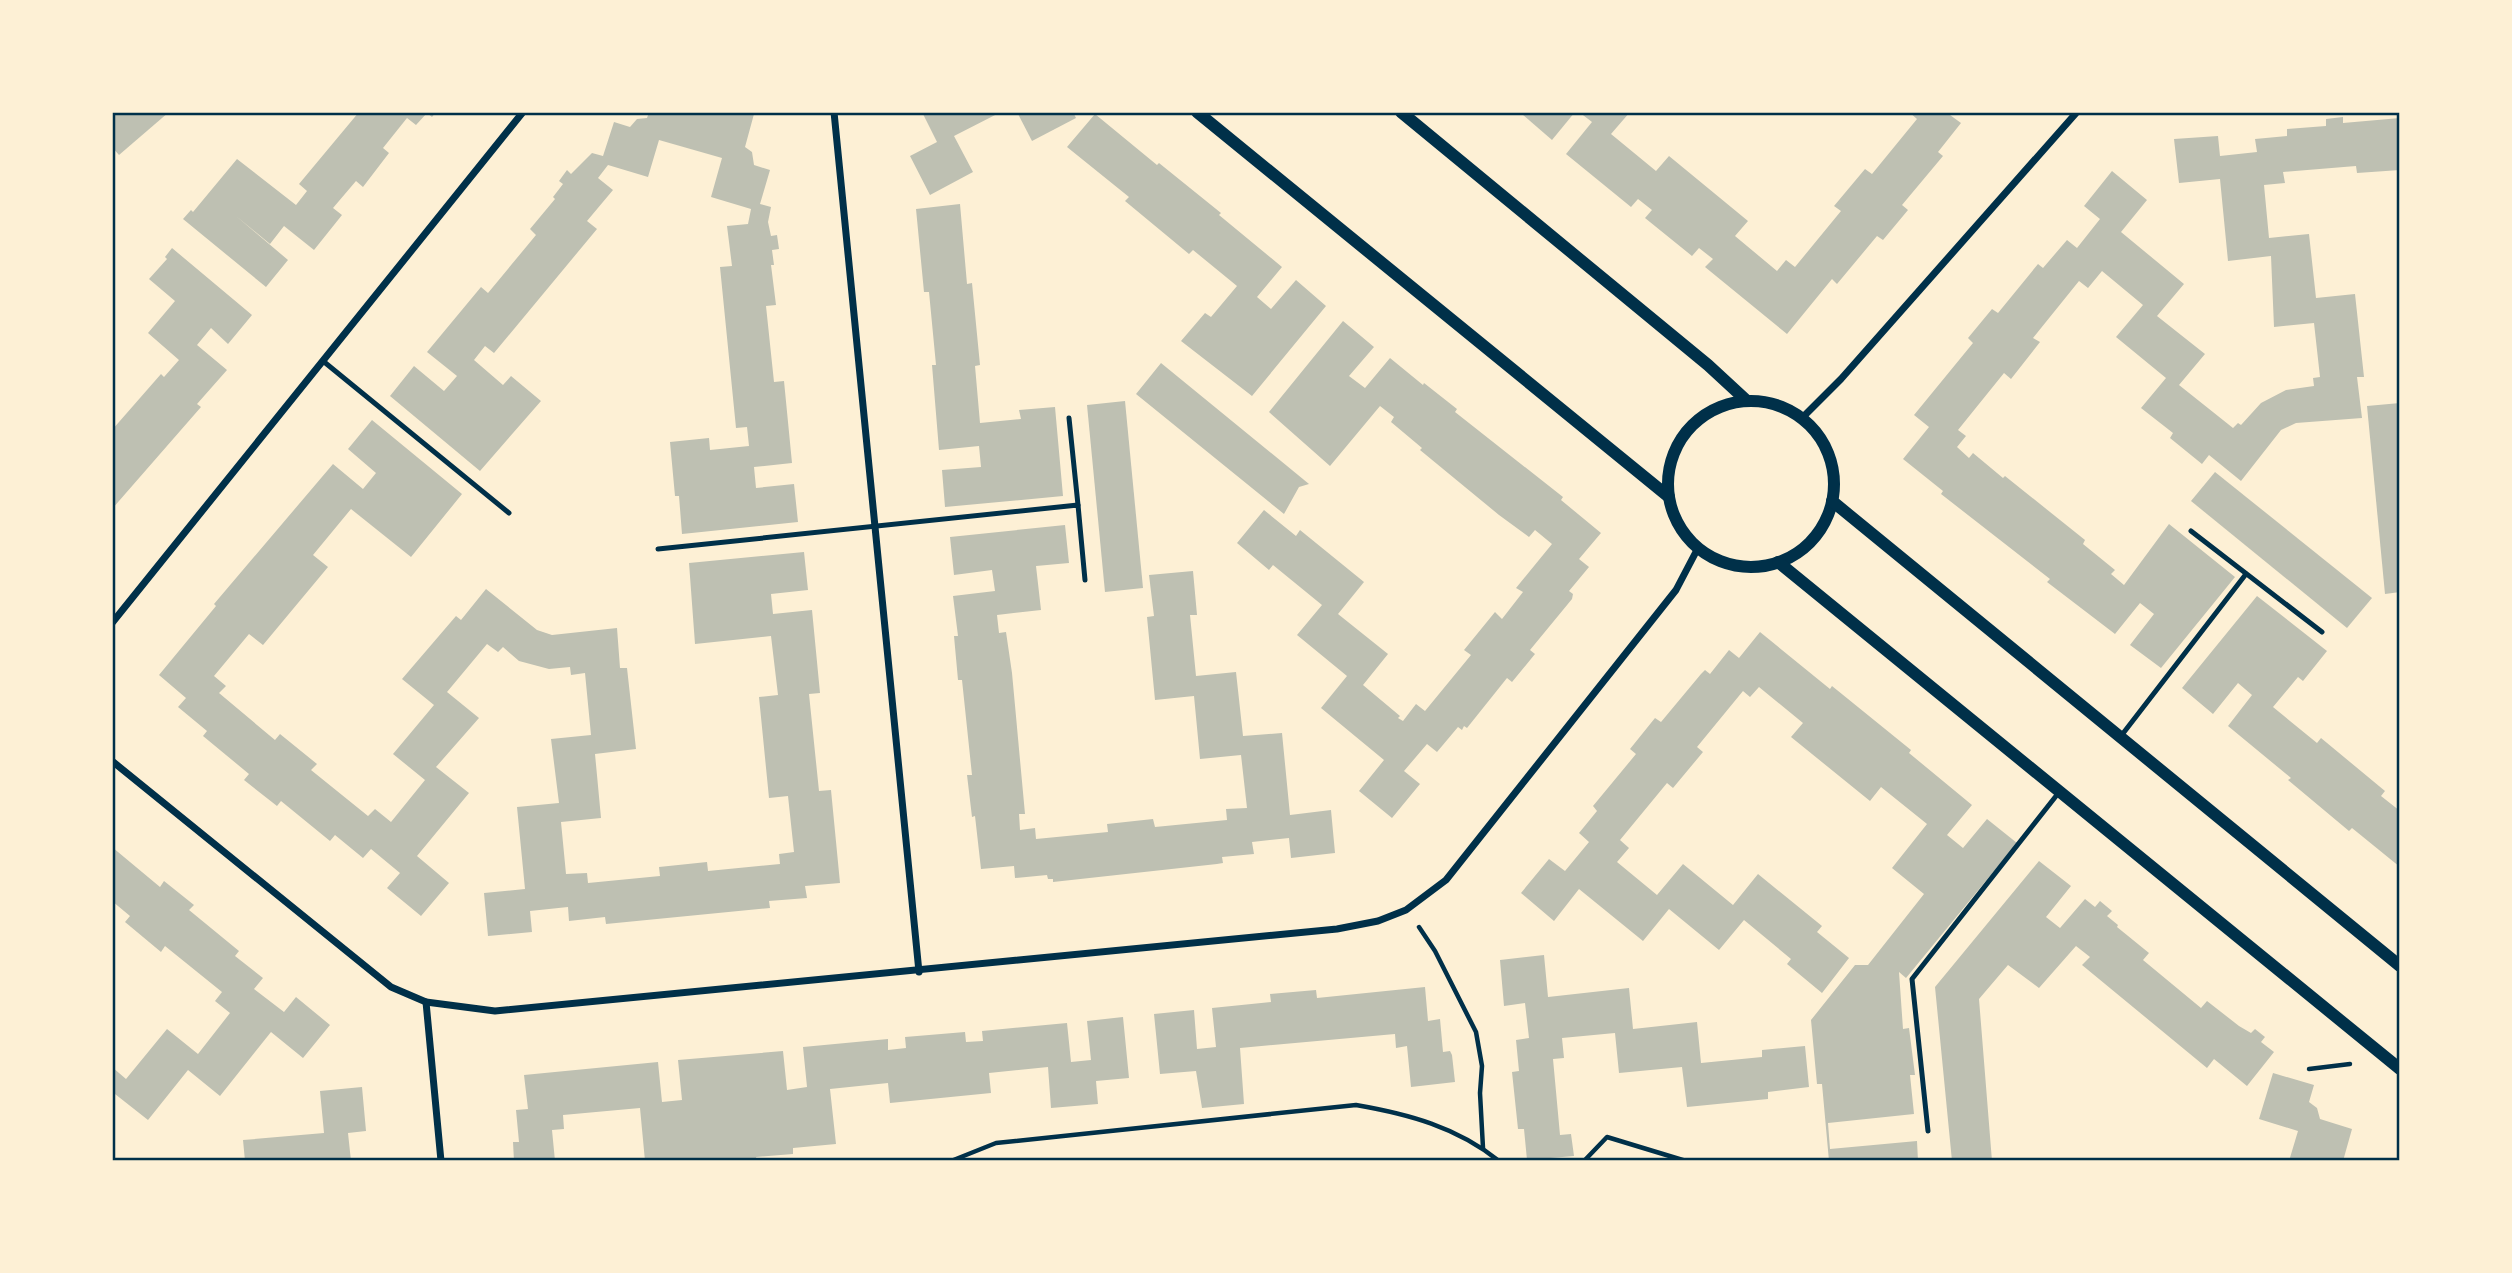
<svg xmlns="http://www.w3.org/2000/svg" width="2512" height="1273" viewBox="0 0 2512 1273" font-family="Jost,sans-serif">
	<rect width="100%" height="100%" fill="#fdf0d5"/>
	<g fill="#bec0b2">
		<path d="M112,112H169L119,155L112,147Z"/>
		<path d="M359,112H436L432,117L427,113L416,125L407,118L383,148L389,153L363,187L356,181L333,208L342,215L314,250L284,226L270,244L236,216L288,260L266,287L183,219L191,210L193,212L237,159L296,205L307,191L299,184Z"/>
		<path d="M649,112H747L754,114L745,147L752,152L754,165L770,170L760,204L771,207L768,222L771,236L777,235L779,249L772,250L774,265H771L776,305L766,306L774,382L784,381L792,463L754,467L756,488L794,484L798,522L682,534L679,496H675L670,442L709,438L710,450L749,446L747,427L736,428L720,267L732,266L727,226L748,224L751,209L711,197L722,158L659,140L648,177L608,165L598,178L613,190L587,221L597,229L494,353L485,346L474,360L503,385L511,376L541,401L480,471L390,396L414,366L444,391L457,376L427,352L481,287L488,293L536,235L530,229L555,199L553,197L563,184L559,181L567,170L571,174L592,153L603,156L614,122L630,127L637,119L647,118Z"/>
		<path d="M922,112H1001L954,136L973,172L930,195L910,156L937,142Z"/>
		<path d="M1017,112H1073L1076,118L1032,141Z"/>
		<path d="M1524,112H1575L1552,140L1522,114Z"/>
		<path d="M1579,112H1630L1611,134L1656,171L1669,156L1748,221L1735,236L1777,271L1786,260L1795,267L1841,211L1834,206L1865,169L1872,174L1917,119L1909,112H1953L1950,115L1961,123L1938,152L1943,156L1902,205L1908,210L1883,240L1877,236L1837,284L1832,279L1787,334L1705,267L1713,259L1699,248L1692,256L1645,218L1652,210L1638,199L1631,207L1566,154L1592,122Z"/>
		<path d="M1095,114L1157,165L1159,163L1221,213L1219,215L1282,267L1257,297L1271,309L1296,280L1326,306L1252,396L1181,341L1205,313L1211,317L1237,286L1193,250L1189,254L1125,201L1129,197L1067,147Z"/>
		<path d="M2343,117V123L2400,118V170L2357,173L2356,166L2283,172L2285,183L2264,185L2269,238L2309,234L2316,298L2355,294L2364,377H2357L2362,418L2296,423L2281,430L2241,481L2209,455L2202,464L2170,438L2173,433L2141,408L2166,378L2116,337L2143,305L2102,271L2088,288L2079,281L2033,338L2040,342L2011,379L2004,373L1958,430L1966,436L1957,447L1969,458L1973,453L2003,478L2005,476L2085,540L2083,544L2115,570L2111,574L2124,585L2169,524L2235,577L2161,668L2130,645L2154,614L2140,603L2115,634L2047,582L2050,579L1941,494L1943,491L1903,459L1929,427L1914,415L1973,343L1968,338L1992,309L1998,313L2038,264L2043,268L2067,240L2077,248L2100,219L2084,206L2112,171L2147,200L2121,232L2184,284L2157,316L2205,354L2179,385L2233,428L2238,423L2241,425L2261,403L2286,390L2314,386L2313,378L2320,377L2314,323L2274,327L2271,256L2228,261L2220,179L2179,183L2174,139L2218,136L2220,156L2257,152L2255,139L2287,136V129L2326,126V119Z"/>
		<path d="M960,204L967,284L972,283L980,365L975,366L980,423L1021,419L1019,410L1055,407L1063,496L945,507L942,470L981,467L979,446L939,450L932,365H936L929,292H924L916,209Z"/>
		<path d="M172,248L252,315L228,344L211,328L197,345L227,370L197,404L201,407L112,509V430L161,374L164,377L179,360L148,333L175,301L149,279L167,259L165,257Z"/>
		<path d="M1343,321L1374,347L1349,376L1365,388L1390,358L1423,385L1424,383L1457,409L1455,412L1563,497L1561,500L1601,533L1579,559L1589,567L1569,591L1573,594L1572,599L1530,650L1535,654L1512,682L1507,678L1467,728L1464,726L1462,730L1458,727L1437,752L1427,744L1404,771L1420,784L1392,818L1359,791L1384,760L1321,708L1347,676L1297,635L1322,605L1273,565L1269,570L1237,543L1264,510L1296,536L1300,530L1364,582L1338,614L1388,654L1363,685L1400,716L1398,718L1403,721L1416,704L1425,711L1471,655L1464,650L1495,612L1502,619L1523,592L1516,588L1552,544L1535,530L1529,537L1499,515L1420,450L1422,448L1391,422L1394,417L1380,406L1330,466L1269,412Z"/>
		<path d="M1161,363L1309,484L1299,487L1284,514L1136,394Z"/>
		<path d="M1125,401L1143,588L1105,592L1087,405Z"/>
		<path d="M2400,403V592L2385,594L2367,406Z"/>
		<path d="M372,420L462,494L411,557L351,509L313,555L328,567L263,645L249,634L214,676L226,686L219,693L275,740L280,734L317,764L311,770L368,816L375,809L391,822L425,780L393,754L434,705L402,679L456,616L461,620L486,589L537,630L552,635L617,628L620,668H627L636,749L595,754L601,818L561,822L566,874L587,873L588,883L660,876L659,867L707,862L708,871L780,864L779,854L794,852L788,796L769,798L759,697L778,695L771,636L695,644L689,563L804,552L808,590L771,594L773,614L812,610L820,693L809,694L819,791L831,790L840,883L805,886L807,898L769,901L770,908L606,924L605,917L569,921L568,907L530,911L532,932L488,936L484,893L525,889L517,807L559,803L551,739L591,735L585,673L571,675L570,667L549,669L519,661L503,647L498,652L487,644L447,692L479,718L436,767L469,793L417,856L449,883L421,916L387,888L400,873L371,849L363,858L335,835L330,841L281,801L277,806L244,780L249,774L203,736L207,731L178,707L186,698L159,675L216,606L214,604L333,464L363,489L376,473L348,449Z"/>
		<path d="M2215,472L2372,598L2347,628L2191,501Z"/>
		<path d="M1065,525L1069,563L1036,566L1041,610L997,615L999,633L1006,632L1012,673L1025,814H1019L1020,830L1035,828L1036,839L1108,832L1107,824L1153,819L1155,827L1227,820L1226,809L1247,808L1241,755L1200,759L1194,696L1155,700L1147,617L1154,616L1149,575L1193,571L1197,615H1190L1196,676L1236,672L1243,736L1282,733L1290,815L1331,810L1335,853L1291,858L1289,838L1252,842L1254,854L1222,857L1223,863L1217,864L1053,882V879H1048L1047,875L1015,878L1014,866L981,869L975,816L972,817L967,775H972L962,680H958L954,636H958L953,596L995,591L992,570L954,575L950,537Z"/>
		<path d="M2257,596L2327,651L2303,681L2298,677L2273,707L2317,743L2321,738L2385,791L2381,796L2400,811V867L2352,828L2349,831L2288,780L2291,778L2228,726L2252,695L2238,683L2213,714L2182,688Z"/>
		<path d="M1760,632L1830,689L1832,686L1911,750L1909,753L1972,805L1947,835L1963,848L1987,819L2017,843L1906,978L1899,972L1903,1029L1909,1028L1915,1075H1910L1914,1114L1828,1123L1830,1149L1917,1141L1918,1161H1829L1822,1084H1817L1811,1020L1855,965H1868L1924,894L1892,868L1927,824L1881,787L1870,801L1791,737L1803,723L1759,687L1750,697L1743,691L1697,747L1703,752L1673,788L1667,783L1620,840L1629,848L1617,862L1657,895L1683,864L1733,905L1758,874L1822,926L1817,932L1849,958L1822,993L1787,964L1791,959L1744,920L1719,950L1669,909L1643,941L1579,889L1554,921L1521,893L1549,859L1565,871L1589,842L1579,833L1597,811L1593,806L1636,754L1630,749L1655,718L1661,722L1701,674L1705,670L1710,674L1729,650L1739,658Z"/>
		<path d="M112,847L160,887L164,881L194,905L189,910L239,951L235,956L263,978L254,989L284,1012L296,997L330,1025L303,1058L271,1032L220,1096L188,1070L148,1120L115,1094L112,1098V1067L126,1079L167,1029L198,1054L230,1013L215,1001L222,992L165,946L161,952L125,922L130,916L112,901Z"/>
		<path d="M2039,861L2071,886L2046,917L2060,928L2085,899L2095,907L2100,901L2112,911L2107,916L2118,925L2117,927L2149,953L2143,960L2201,1008L2207,1001L2239,1026L2251,1033L2255,1029L2265,1037L2261,1042L2274,1052L2247,1086L2214,1059L2207,1068L2082,965L2090,957L2076,946L2039,988L2008,965L1979,999L1992,1161H1952L1935,987Z"/>
		<path d="M1544,955L1548,997L1629,988L1633,1029L1697,1022L1701,1063L1762,1057V1050L1805,1046L1809,1087L1768,1092V1099L1687,1107L1682,1067L1619,1073L1615,1033L1562,1038L1564,1058L1553,1059L1560,1135L1571,1134L1574,1156L1527,1160L1524,1129H1518L1512,1072L1519,1071L1516,1040L1529,1038L1525,1003L1504,1006L1500,960Z"/>
		<path d="M1425,987L1428,1021L1440,1019L1443,1052L1450,1051L1452,1055L1455,1082L1411,1087L1407,1046L1396,1048L1395,1034L1240,1048L1244,1104L1202,1108L1196,1071L1160,1074L1154,1014L1194,1010L1197,1049L1216,1047L1212,1008L1271,1002L1270,994L1316,990L1317,998Z"/>
		<path d="M1123,1017L1129,1078L1096,1081L1098,1104L1051,1108L1048,1067L989,1073L991,1093L890,1103L888,1083L830,1089L836,1144L793,1148V1154L756,1157L757,1161H688V1159L645,1161L640,1108L563,1115L564,1129L552,1130L555,1161H514L513,1142H519L516,1110L528,1109L524,1075L658,1062L662,1102L682,1100L678,1060L783,1051L787,1090L807,1087L803,1047L888,1039V1050L906,1048L905,1037L965,1032L966,1042L983,1041L982,1031L1067,1023L1071,1062L1091,1060L1087,1021Z"/>
		<path d="M2273,1073L2314,1085L2309,1102L2317,1108L2320,1119L2352,1129L2343,1161H2289L2298,1131L2259,1119Z"/>
		<path d="M362,1087L366,1131L348,1133L351,1161H245L243,1140L324,1133L320,1091Z"/>
	</g>
	<g fill="none" stroke-linecap="round" stroke-linejoin="round">
		<g stroke="#003049" stroke-width="4.5">
			<path d="M1419,927L1435,951L1476,1032L1482,1066L1480,1093L1483,1148"/>
			<path d="M2309,1069L2350,1064"/>
			<path d="M951,1161L996,1143L1356,1105C1408,1114 1457,1127 1499,1161"/>
			<path d="M1584,1161L1607,1137L1686,1161"/>
		</g>
		<g stroke="#003049" stroke-width="5">
			<path d="M323,361L509,513"/>
			<path d="M1069,418L1078,505"/>
			<path d="M2191,531L2322,632"/>
			<path d="M658,549L1078,505L1085,580"/>
			<path d="M2121,736L2246,574"/>
			<path d="M1928,1131L1912,979L2060,791"/>
		</g>
		<g stroke="#003049" stroke-width="7">
			<path d="M834,112L919,972"/>
			<path d="M1802,418L1841,379L2077,112"/>
			<path d="M112,623L523,112"/>
			<path d="M112,761L391,987L426,1002L495,1011L1337,929L1378,921L1406,910L1446,880L1676,590L1698,548"/>
			<path d="M426,1002L441,1161"/>
		</g>
		<g stroke="#003049" stroke-width="12">
			<path d="M1197,112L1669,497"/>
			<path d="M1401,112L1708,365L1747,401"/>
			<circle cx="1751" cy="484" r="83"/>
			<path d="M1832,501L2400,966"/>
			<path d="M1778,562L2400,1069"/>
		</g>
	</g>
	<rect width="2512" height="1273" fill="none" stroke="#fdf0d5" stroke-width="228"/>
	<rect x="114" y="114" width="2284" height="1045" fill="none" stroke="#003049" stroke-width="2.5"/>
</svg>
